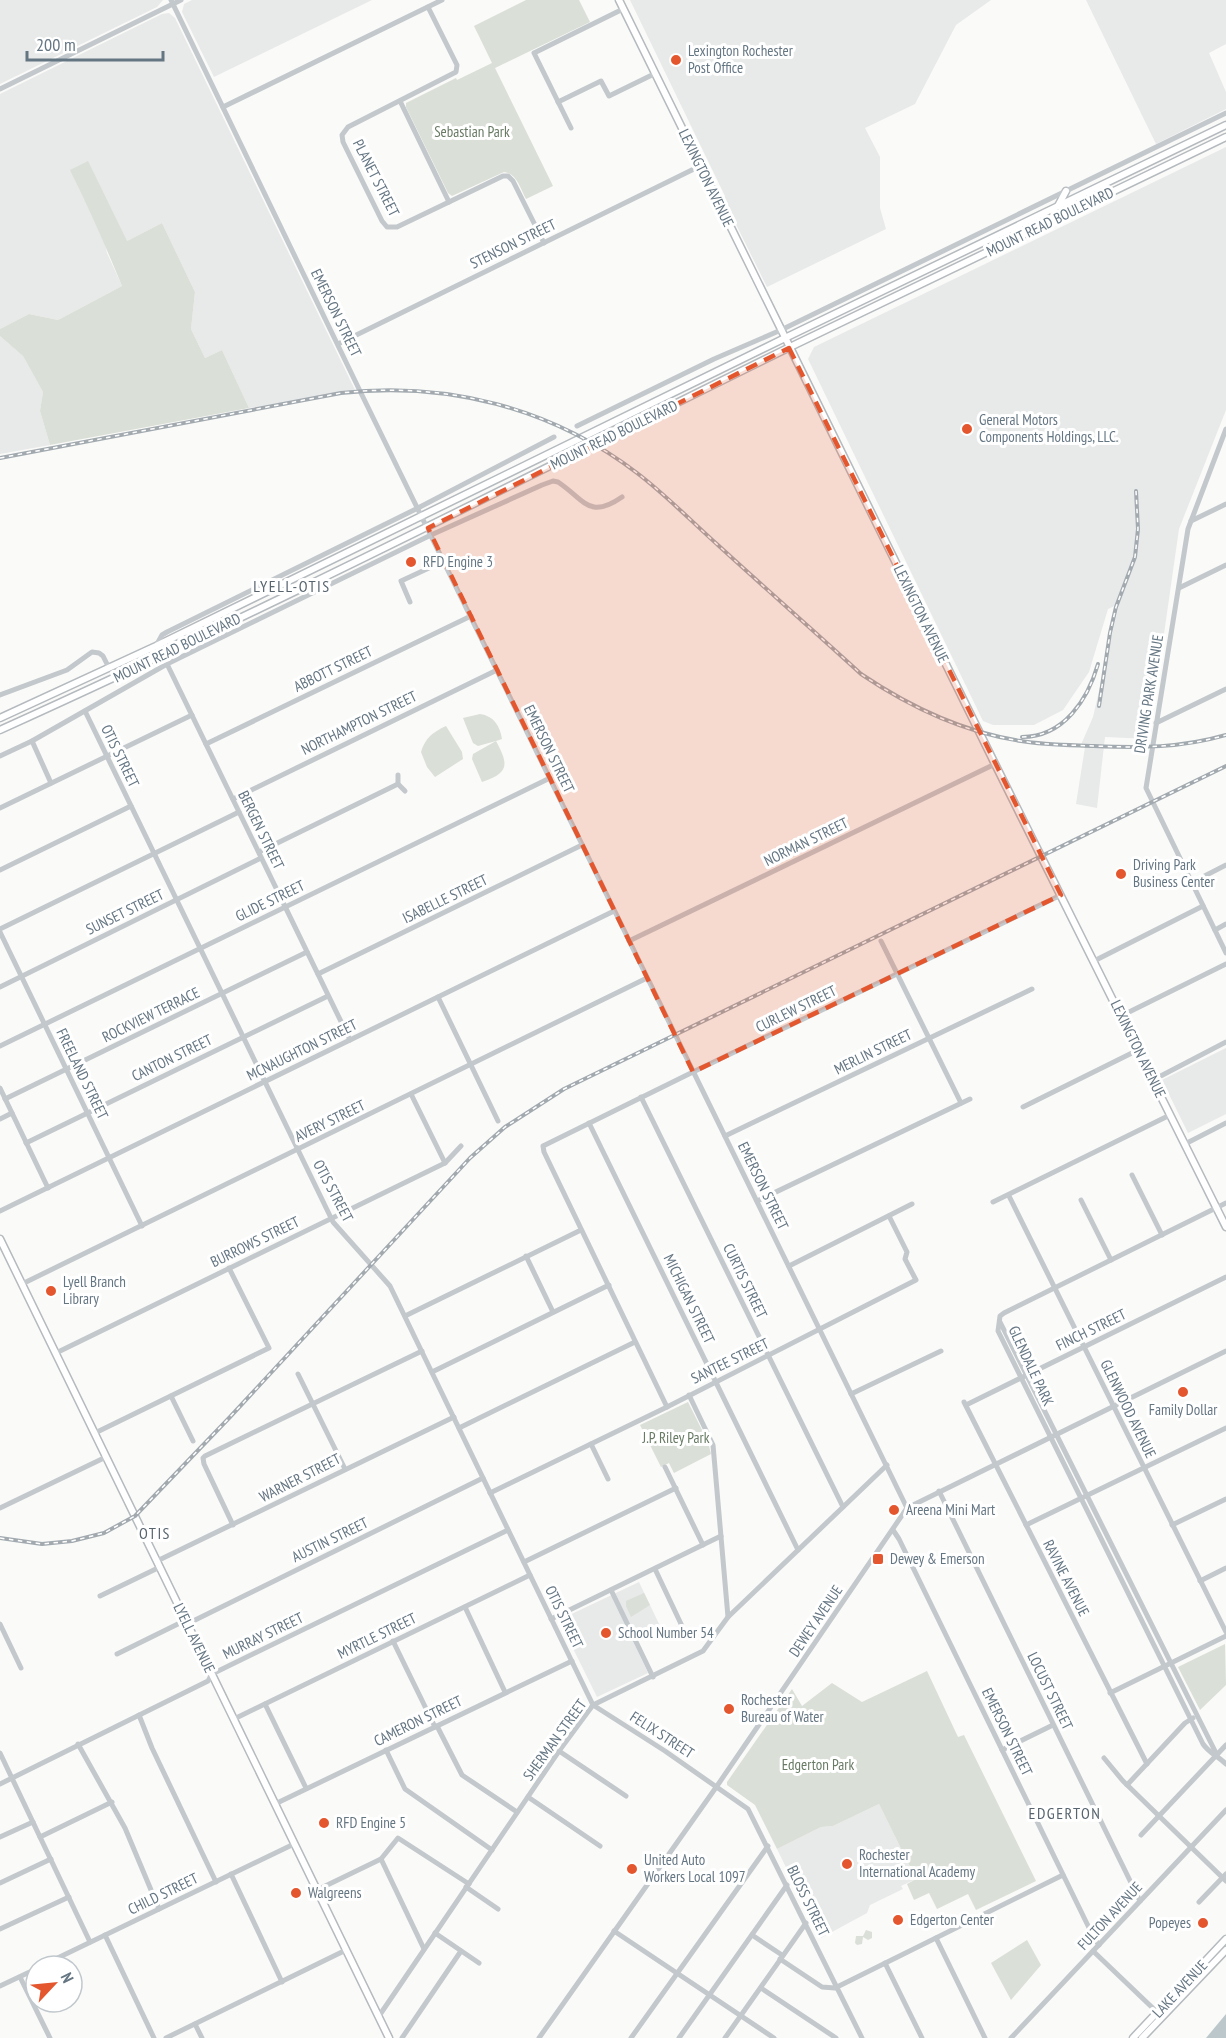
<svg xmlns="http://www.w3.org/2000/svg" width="1226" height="2038" viewBox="0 0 1226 2038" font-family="'PT Sans Narrow',sans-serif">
	<rect width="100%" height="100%" fill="#fafaf8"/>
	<g fill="#e8e9e9">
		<path d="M0,0H163L157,7L0,84Z"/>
		<path d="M192,0H372L214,77L182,12L184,4Z"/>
		<path d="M630,0H991L956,25L915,104L865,128L880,157V208L886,229L767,287L723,198L725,196Z"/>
		<path d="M1086,0H1226V44L1209,53L1226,92V109L1156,144Z"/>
		<path d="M169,13L175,18L355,390L249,408L222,350L205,358L191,329L195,292L162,223L127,241L104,239L107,253L122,286L58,320L29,314L0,329V94L162,14Z"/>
		<path d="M1226,147V410L1179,529L1149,739L1105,737L1097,808L1076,804L1085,747H1080L1093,717L1119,604L1108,609L1089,672L1063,710L1034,725H993L983,721L808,359L814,347Z"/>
		<path d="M0,336L23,356L43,392L40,411L50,445L0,454Z"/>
		<path d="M1226,1048V1114L1188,1133L1162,1080Z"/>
		<path d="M639,1582L660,1626L633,1641L648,1673L597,1697L559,1620Z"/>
		<path d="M879,1804L916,1879L901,1886L903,1889L870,1905L867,1913L821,1938L777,1849L821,1827L833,1826Z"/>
	</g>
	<g fill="#dadfd7">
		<path d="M526,0H579L590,22L495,68L553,186L526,199C520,188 517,174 504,172L452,196L448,193L406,107V103L456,78L457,80L492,63L474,26Z"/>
		<path d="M88,161L127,241L162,223L195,292L191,329L205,358L222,350L249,408L50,445L40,411L43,392L23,356L0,336V329L29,314L58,320L122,286C106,247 89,208 70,170Z"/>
		<path d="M480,714C494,716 500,726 502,739L496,741C509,765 509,773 482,782L472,759L473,754L496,741L478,746L473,743L463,718Z"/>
		<path d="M446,726L462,752L463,759L435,777L427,767L421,752C425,738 433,732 446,726Z"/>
		<path d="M688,1402L708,1442L711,1454L674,1473L669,1463L661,1467L640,1425Z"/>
		<path d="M644,1593L650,1605L631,1617L626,1606V1601Z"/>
		<path d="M1225,1644L1226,1685L1200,1710L1178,1667Z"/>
		<path d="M927,1671L958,1737L964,1735L1036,1881L976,1910L968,1894L937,1909L929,1893L914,1900L907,1884L916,1879L879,1804L833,1826L821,1827L777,1849L755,1805L727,1785V1782L792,1689L802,1706L832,1683L862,1702Z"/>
		<path d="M866,1930L872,1932V1938L868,1940L863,1937L862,1944L857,1945L855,1943L856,1936H863Z"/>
		<path d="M1027,1940L1041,1965L1011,2000L991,1963Z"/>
	</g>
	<path fill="#bbc7cb" d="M1226,2014V2038H1206Z"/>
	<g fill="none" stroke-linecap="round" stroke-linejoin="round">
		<g stroke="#b5babe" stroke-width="9">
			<g id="major">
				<path d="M619,0L995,764L1226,1227"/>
				<path d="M1058,206L1066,191"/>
				<path d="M0,718L156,646L785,338L1226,125"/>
				<path d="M0,730C266,610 526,477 788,348C934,277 1080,207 1226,137"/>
				<path d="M0,1239L389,2038"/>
				<path d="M1133,2038L1226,1939"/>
				<path d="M1142,2038L1226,1950"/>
			</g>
		</g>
		<g stroke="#c3c8cc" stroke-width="5">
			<path d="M171,0L360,391L907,1508"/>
			<path d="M428,7L457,65L456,72L348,127L342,135L343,142L382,221L387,227H397L503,176H508L513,181L544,243"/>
			<path d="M0,89L181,0"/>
			<path d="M400,101L449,202"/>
			<path d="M558,102L601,81L609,96L654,74"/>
			<path d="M223,107L442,0"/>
			<path d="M571,128L534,53L623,9"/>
			<path d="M338,344L700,166"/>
			<path d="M577,426L714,359L781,330L1226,113"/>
			<path d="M1226,429L1188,529L1146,788L1226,953"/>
			<path d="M1191,521L1226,504"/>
			<path d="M1179,588L1226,565"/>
			<path d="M410,602L401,581L444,561"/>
			<path d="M156,646L162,635L167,632L418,508L554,437"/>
			<path d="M167,664L350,1040"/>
			<path d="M0,695L67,670L92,652L99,653L103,656L109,668"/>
			<path d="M85,711L333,1222L390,1286L593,1705L665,1751L748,1809L862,2038"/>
			<path d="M1156,723L1226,689"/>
			<path d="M32,741L51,783"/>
			<path d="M206,744L471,616"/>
			<path d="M0,756L32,741L167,664L431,535L542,485L553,481L558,482C585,500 589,520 622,497"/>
			<path d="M398,775V784L405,791"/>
			<path d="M233,799L497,670"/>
			<path d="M0,808L192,715"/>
			<path d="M259,852L398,784"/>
			<path d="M0,870L131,806"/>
			<path d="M1191,883L1226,865"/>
			<path d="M0,929L239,812"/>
			<path d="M1215,930L1226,924"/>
			<path d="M0,932L142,1226"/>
			<path d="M629,941L995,764"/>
			<path d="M881,941L961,1103"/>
			<path d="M1094,961L1203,906"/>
			<path d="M318,974L582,845"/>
			<path d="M0,987L261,858"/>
			<path d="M438,997L498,1121"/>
			<path d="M1121,1016L1226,964"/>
			<path d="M0,1046L550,778"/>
			<path d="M1153,1080L1226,1042"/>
			<path d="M0,1088L48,1188"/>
			<path d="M411,1094L445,1163"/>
			<path d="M641,1097L843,1507"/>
			<path d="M5,1099L307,952"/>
			<path d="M1023,1107L1138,1050"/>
			<path d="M0,1119L12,1113"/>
			<path d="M589,1123L798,1550"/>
			<path d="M725,1136L1032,989"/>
			<path d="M26,1143L328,996"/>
			<path d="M1185,1144L1226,1123"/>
			<path d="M1132,1175L1162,1235"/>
			<path d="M1009,1196L1226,1632"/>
			<path d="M1081,1200L1111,1260"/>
			<path d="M757,1201L970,1099"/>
			<path d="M993,1202L1170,1115"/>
			<path d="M1226,1203L1004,1313L1000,1316L998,1331L1203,1744C1209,1753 1218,1756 1226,1764"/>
			<path d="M0,1211L614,911"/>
			<path d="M526,1256L553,1312"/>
			<path d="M789,1266L912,1204"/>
			<path d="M22,1284L647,978"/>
			<path d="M405,1316L581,1230"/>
			<path d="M1000,1322L1217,1755"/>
			<path d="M56,1353L445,1163L461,1146"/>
			<path d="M432,1372L609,1285"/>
			<path d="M298,1374L345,1469"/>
			<path d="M851,1394L941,1351"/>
			<path d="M689,1395L713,1445L728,1617"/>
			<path d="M171,1396L193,1441"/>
			<path d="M964,1402L1147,1764"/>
			<path d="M966,1405L1226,1277"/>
			<path d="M667,1407L544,1152L543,1146L693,1072L1061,895"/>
			<path d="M459,1428L635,1342"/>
			<path d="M95,1433L269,1348L229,1268"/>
			<path d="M591,1444L608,1479"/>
			<path d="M665,1467L703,1545"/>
			<path d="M939,1491L1140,1901"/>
			<path d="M490,1493L667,1407L916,1280L905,1259L907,1252L889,1216"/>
			<path d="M0,1508L106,1457"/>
			<path d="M233,1525L204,1464L203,1458L205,1456L422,1351"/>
			<path d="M1026,1525L1226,1428"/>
			<path d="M1172,1525L1226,1499"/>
			<path d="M893,1530L899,1539L1094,1938L1099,1945"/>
			<path d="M157,1561L454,1417"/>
			<path d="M524,1562L676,1488"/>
			<path d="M655,1569L682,1626"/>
			<path d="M1200,1581L1226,1568"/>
			<path d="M611,1590L653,1677"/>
			<path d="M100,1596L160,1567"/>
			<path d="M465,1607L505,1692"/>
			<path d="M551,1619L721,1536"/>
			<path d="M0,1624L21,1668"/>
			<path d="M187,1624L483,1478"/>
			<path d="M393,1641L435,1727"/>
			<path d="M117,1654L186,1620"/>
			<path d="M1110,1693L1226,1636"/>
			<path d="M265,1704L306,1788"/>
			<path d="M139,1715L152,1748L216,1882"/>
			<path d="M234,1719L530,1575"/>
			<path d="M437,1726L462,1775L517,1812"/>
			<path d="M78,1744L125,1828L159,1909"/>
			<path d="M386,1750L405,1789L492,1850"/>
			<path d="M1002,1750L1053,1725"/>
			<path d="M559,1751L626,1796"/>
			<path d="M0,1753L90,1942"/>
			<path d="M1104,1758L1123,1781L1226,1881"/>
			<path d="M0,1784L208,1681L212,1674L508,1530"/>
			<path d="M1127,1785L1185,1723L1193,1718"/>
			<path d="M528,1797L600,1846"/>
			<path d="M275,1804L572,1661"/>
			<path d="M1141,1835L1226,1745"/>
			<path d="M0,1837L33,1822"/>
			<path d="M40,1837L112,1802"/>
			<path d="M381,1859L424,1949"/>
			<path d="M231,1874L282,1982"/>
			<path d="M0,1883L51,1859"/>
			<path d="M466,1887L498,1909"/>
			<path d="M317,1890L381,1859L398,1838L469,1884"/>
			<path d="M1199,1902L1226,1874"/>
			<path d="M0,1929L69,1897"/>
			<path d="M614,1931L774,2038"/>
			<path d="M435,1933L479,1963"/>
			<path d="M105,1935L154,2038"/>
			<path d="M752,1935L782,1955"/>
			<path d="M936,1938L985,2038"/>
			<path d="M1093,1951L1159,2014"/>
			<path d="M780,1959L822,1987L835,1988L1063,1875"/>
			<path d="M885,1963L922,2038"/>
			<path d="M41,1966L294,1844"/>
			<path d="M20,1977L50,2038"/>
			<path d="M0,1986L36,1969"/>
			<path d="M761,1988L836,2038"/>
			<path d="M379,2016L559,1751L593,1705L703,1651L728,1617L887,1465"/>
			<path d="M195,2024L202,2038"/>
			<path d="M166,2038L346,1950"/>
			<path d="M402,2038L461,1951"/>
			<path d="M539,2038L717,1786L907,1508L1226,1351"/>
			<path d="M631,2038L768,1846"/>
			<path d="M679,2038L787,1885"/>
			<path d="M725,2038L806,1923"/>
			<path d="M1011,2038L1226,1810"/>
		</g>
		<use href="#major" stroke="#fff" stroke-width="6"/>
		<g stroke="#a2aab0" stroke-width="4">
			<g id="rail">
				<path d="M0,458L341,393C447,381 552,408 637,473C666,495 692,522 719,546C766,589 814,631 861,674C910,707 962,732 1021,741C1045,745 1070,745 1094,746C1141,748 1181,748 1226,735"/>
				<path d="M1099,706L1110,633L1116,607L1135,557L1138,529L1136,491"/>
				<path d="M1022,737C1064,737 1088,699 1098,664"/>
				<path d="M0,1538L42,1544L72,1541L104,1533L135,1516L230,1417L470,1158L505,1127L564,1089L1226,766"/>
			</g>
		</g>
		<use href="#rail" stroke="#fff" stroke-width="1.5" stroke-dasharray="4.5" stroke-linecap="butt"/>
	</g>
	<path fill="#e4572e" fill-opacity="0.2" stroke="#e4572e" stroke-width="4.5" stroke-dasharray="12 8" stroke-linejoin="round" d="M789,348L1061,895L693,1072L428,528Z"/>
	<g fill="#e4572e" stroke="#fff" stroke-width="2">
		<circle cx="676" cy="60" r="6"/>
		<circle cx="967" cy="429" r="6"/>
		<circle cx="411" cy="562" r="6"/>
		<circle cx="1121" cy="874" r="6"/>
		<circle cx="51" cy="1291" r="6"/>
		<circle cx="1183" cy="1392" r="6"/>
		<circle cx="894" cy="1510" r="6"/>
		<rect x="872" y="1553" width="12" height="12" rx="3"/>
		<circle cx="606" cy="1633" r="6"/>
		<circle cx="729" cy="1709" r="6"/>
		<circle cx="324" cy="1823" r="6"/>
		<circle cx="847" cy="1864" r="6"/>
		<circle cx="632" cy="1869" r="6"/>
		<circle cx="296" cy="1893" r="6"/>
		<circle cx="898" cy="1920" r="6"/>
		<circle cx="1203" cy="1923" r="6"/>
	</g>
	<g text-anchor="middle" stroke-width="6" stroke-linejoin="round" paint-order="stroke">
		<g font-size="15" fill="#657683" stroke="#fff" text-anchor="start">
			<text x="688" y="56">Lexington Rochester<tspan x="688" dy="17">Post Office</tspan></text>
			<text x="979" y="425">General Motors<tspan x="979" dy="17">Components Holdings, LLC.</tspan></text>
			<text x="423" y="567">RFD Engine 3</text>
			<text x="1133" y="870">Driving Park<tspan x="1133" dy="17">Business Center</tspan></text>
			<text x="63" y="1287">Lyell Branch<tspan x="63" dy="17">Library</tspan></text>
			<text x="1183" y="1415" text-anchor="middle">Family Dollar</text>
			<text x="906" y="1515">Areena Mini Mart</text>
			<text x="890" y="1564">Dewey &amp; Emerson</text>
			<text x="618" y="1638">School Number 54</text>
			<text x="741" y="1705">Rochester<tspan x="741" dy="17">Bureau of Water</tspan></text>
			<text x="336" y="1828">RFD Engine 5</text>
			<text x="859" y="1860">Rochester<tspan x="859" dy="17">International Academy</tspan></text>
			<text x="644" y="1865">United Auto<tspan x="644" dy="17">Workers Local 1097</tspan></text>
			<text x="308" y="1898">Walgreens</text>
			<text x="910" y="1925">Edgerton Center</text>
			<text x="1191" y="1928" text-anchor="end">Popeyes</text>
		</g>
		<g font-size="15" fill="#687a64" stroke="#fff">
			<text x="472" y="137">Sebastian Park</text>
			<text x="676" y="1443">J.P. Riley Park</text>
			<text x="818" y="1770">Edgerton Park</text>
		</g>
		<g font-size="15" fill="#657683" stroke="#fff">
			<text transform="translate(376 178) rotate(63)" y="5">PLANET STREET</text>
			<text transform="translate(706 178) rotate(64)" y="5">LEXINGTON AVENUE</text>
			<text transform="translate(1050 222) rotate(-26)" y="5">MOUNT READ BOULEVARD</text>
			<text transform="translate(513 244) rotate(-26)" y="5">STENSON STREET</text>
			<text transform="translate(336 313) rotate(64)" y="5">EMERSON STREET</text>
			<text transform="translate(614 435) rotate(-26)" y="5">MOUNT READ BOULEVARD</text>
			<text transform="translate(921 614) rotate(64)" y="5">LEXINGTON AVENUE</text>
			<text transform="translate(177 648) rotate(-26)" y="5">MOUNT READ BOULEVARD</text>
			<text transform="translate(333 669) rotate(-26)" y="5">ABBOTT STREET</text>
			<text transform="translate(1149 694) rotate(-81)" y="5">DRIVING PARK AVENUE</text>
			<text transform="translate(359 723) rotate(-26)" y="5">NORTHAMPTON STREET</text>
			<text transform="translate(549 749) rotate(64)" y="5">EMERSON STREET</text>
			<text transform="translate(120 756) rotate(64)" y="5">OTIS STREET</text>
			<text transform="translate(261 830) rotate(64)" y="5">BERGEN STREET</text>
			<text transform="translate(806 842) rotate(-26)" y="5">NORMAN STREET</text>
			<text transform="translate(445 899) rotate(-26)" y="5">ISABELLE STREET</text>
			<text transform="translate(270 901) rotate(-26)" y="5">GLIDE STREET</text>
			<text transform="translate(125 912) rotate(-26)" y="5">SUNSET STREET</text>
			<text transform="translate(796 1009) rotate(-26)" y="5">CURLEW STREET</text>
			<text transform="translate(151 1015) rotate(-26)" y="5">ROCKVIEW TERRACE</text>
			<text transform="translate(1138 1049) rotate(64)" y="5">LEXINGTON AVENUE</text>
			<text transform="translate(302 1050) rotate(-26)" y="5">MCNAUGHTON STREET</text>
			<text transform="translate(873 1052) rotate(-26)" y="5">MERLIN STREET</text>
			<text transform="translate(172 1058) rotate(-26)" y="5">CANTON STREET</text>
			<text transform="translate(82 1074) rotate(64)" y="5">FREELAND STREET</text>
			<text transform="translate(330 1121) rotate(-26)" y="5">AVERY STREET</text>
			<text transform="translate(763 1186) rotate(64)" y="5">EMERSON STREET</text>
			<text transform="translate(333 1191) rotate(62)" y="5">OTIS STREET</text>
			<text transform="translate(255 1242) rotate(-26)" y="5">BURROWS STREET</text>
			<text transform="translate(745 1281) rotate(64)" y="5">CURTIS STREET</text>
			<text transform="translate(689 1299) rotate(64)" y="5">MICHIGAN STREET</text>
			<text transform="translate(1091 1330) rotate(-26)" y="5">FINCH STREET</text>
			<text transform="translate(730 1361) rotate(-26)" y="5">SANTEE STREET</text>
			<text transform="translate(1031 1366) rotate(65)" y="5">GLENDALE PARK</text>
			<text transform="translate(1128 1409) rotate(64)" y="5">GLENWOOD AVENUE</text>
			<text transform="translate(300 1478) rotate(-27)" y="5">WARNER STREET</text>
			<text transform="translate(330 1540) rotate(-26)" y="5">AUSTIN STREET</text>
			<text transform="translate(1066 1578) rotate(63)" y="5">RAVINE AVENUE</text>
			<text transform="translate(564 1617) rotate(64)" y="5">OTIS STREET</text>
			<text transform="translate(816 1621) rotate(-56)" y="5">DEWEY AVENUE</text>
			<text transform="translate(263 1636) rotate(-26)" y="5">MURRAY STREET</text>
			<text transform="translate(377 1636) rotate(-26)" y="5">MYRTLE STREET</text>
			<text transform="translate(194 1638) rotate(64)" y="5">LYELL AVENUE</text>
			<text transform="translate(1050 1691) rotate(64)" y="5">LOCUST STREET</text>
			<text transform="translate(418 1721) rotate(-26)" y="5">CAMERON STREET</text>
			<text transform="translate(1007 1732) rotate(64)" y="5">EMERSON STREET</text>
			<text transform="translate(662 1735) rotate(33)" y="5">FELIX STREET</text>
			<text transform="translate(555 1740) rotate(-54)" y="5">SHERMAN STREET</text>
			<text transform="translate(163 1894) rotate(-26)" y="5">CHILD STREET</text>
			<text transform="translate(808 1901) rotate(64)" y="5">BLOSS STREET</text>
			<text transform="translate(1110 1916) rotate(-47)" y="5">FULTON AVENUE</text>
			<text transform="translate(1180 1989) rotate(-47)" y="5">LAKE AVENUE</text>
		</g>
		<g font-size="16" letter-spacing="1.5" fill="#57646e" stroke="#fff">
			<text x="292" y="592">LYELL-OTIS</text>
			<text x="155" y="1539">OTIS</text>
			<text x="1065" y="1819">EDGERTON</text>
		</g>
	</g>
	<g transform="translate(54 1984) rotate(64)"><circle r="28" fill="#ffffff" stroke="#c1c8cd" stroke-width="1.5"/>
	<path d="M0-4.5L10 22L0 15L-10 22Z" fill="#e4572e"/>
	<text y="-9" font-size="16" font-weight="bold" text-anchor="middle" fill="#657683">N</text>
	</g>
	<path d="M27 51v9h136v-9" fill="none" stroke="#657683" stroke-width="3"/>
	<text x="36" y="51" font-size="18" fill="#657683" stroke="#ffffff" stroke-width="4.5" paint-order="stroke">200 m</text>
</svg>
